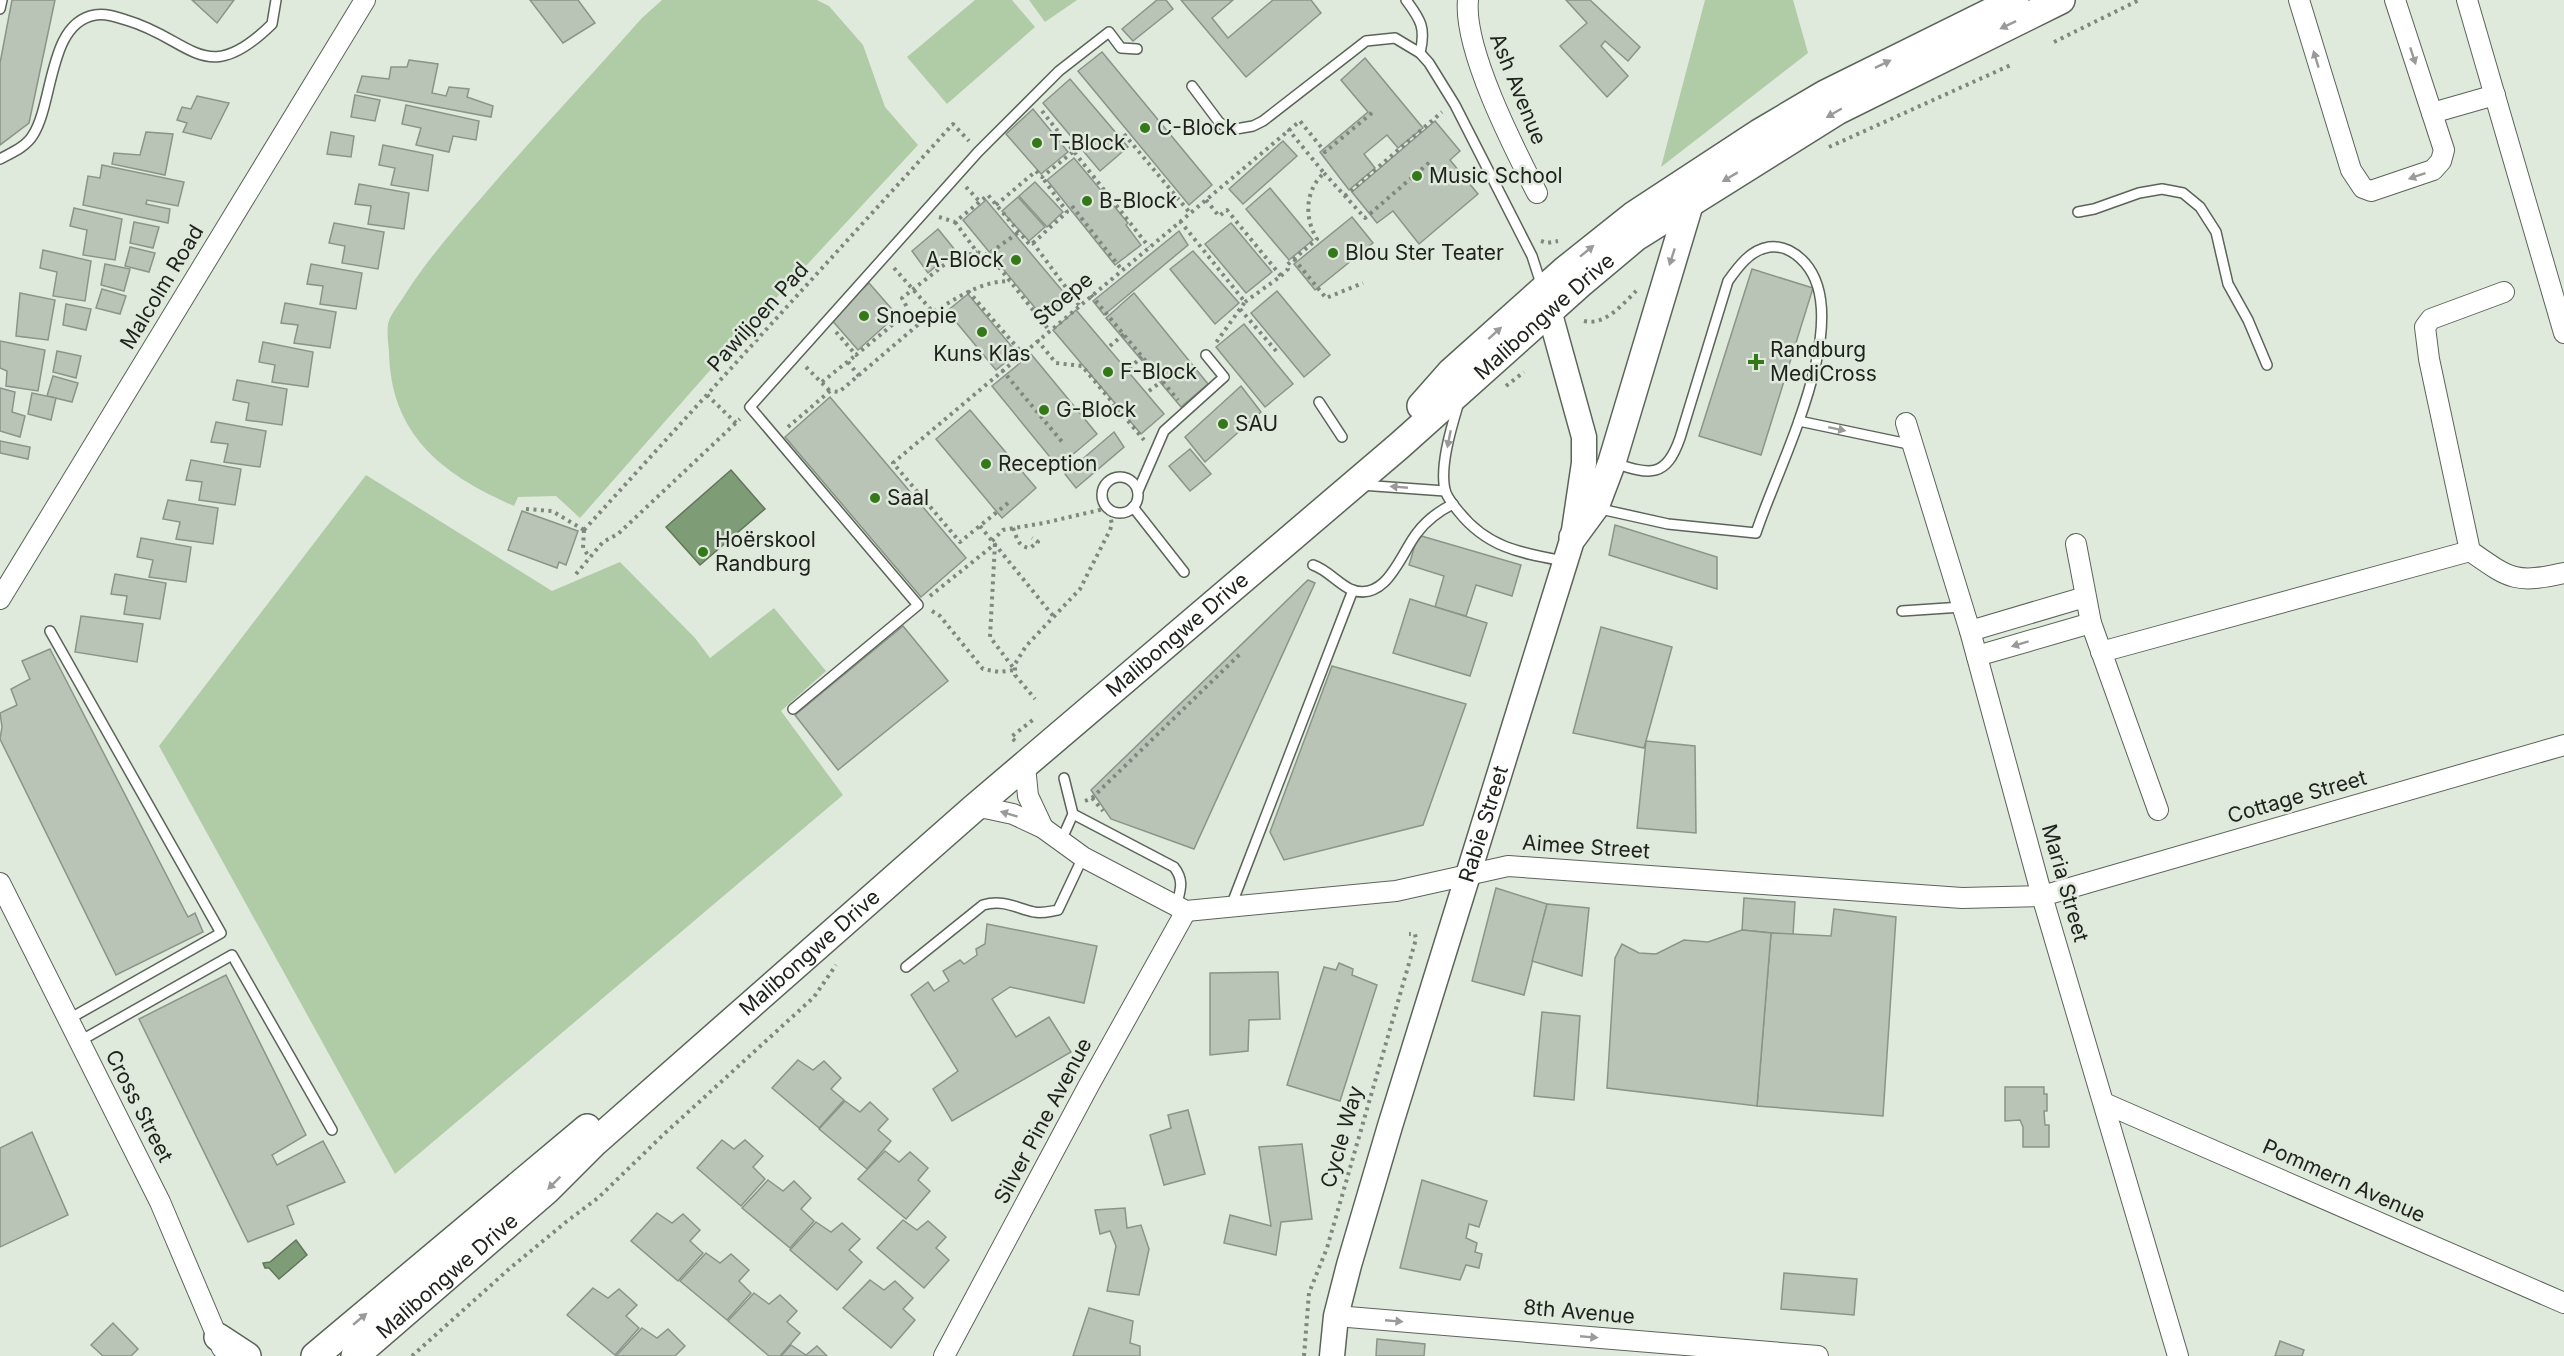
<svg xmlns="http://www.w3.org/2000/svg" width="2564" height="1356" viewBox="0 0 2564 1356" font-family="Inter,sans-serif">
	<rect width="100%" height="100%" fill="#dfe9dc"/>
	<g fill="#b0cca7">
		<path d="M662,0H817L829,6L863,45L885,107L918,145L727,351L580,518L556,496L518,497L514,506C443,475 390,435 389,351C388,343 387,333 388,324C390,314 401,302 406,293C428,259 455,228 482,197C534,136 589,78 642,18Z"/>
		<path d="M975,0H1012L1035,27L947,104L907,57Z"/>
		<path d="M1029,0H1077L1045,22Z"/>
		<path d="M1705,0H1793L1808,53L1661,167Z"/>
		<path d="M366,475L552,591L620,562L695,638L710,658L774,608L826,671L781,711L843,795L395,1174L159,746Z"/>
	</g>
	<g fill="#7e9c75" stroke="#61775a" stroke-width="1.5">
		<path d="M731,470L765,509L700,565L666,527Z"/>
		<path d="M296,1240L307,1255L279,1279L269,1268H265L263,1263L270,1262Z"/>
	</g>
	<g fill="#b9c3b6" stroke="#8b9488" stroke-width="1.5">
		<path d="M12,0H55L29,123L0,145V63Z"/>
		<path d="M192,0H234L217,23Z"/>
		<path d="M530,0H578L595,23L563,43Z"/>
		<path d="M1157,0H1166L1173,9L1133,41L1122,29Z"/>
		<path d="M1181,0H1233L1212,18L1228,38L1273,0H1311L1321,13L1246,77Z"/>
		<path d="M1566,0H1590L1640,47L1628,61L1605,41L1601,46L1628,76L1607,97L1560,46L1587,23Z"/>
		<path d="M1102,52L1212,185L1189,205L1078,71Z"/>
		<path d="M1365,58L1423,128L1398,148L1387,135L1364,154L1375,168L1349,190L1320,152L1368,112L1341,80Z"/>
		<path d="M409,60L438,64L432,93L446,96L449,87L469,89L467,97L493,106L491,117L357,92L362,76L389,79L391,67H407Z"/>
		<path d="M1070,79L1128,147L1100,171L1043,103Z"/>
		<path d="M355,95L380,100L375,121L351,117Z"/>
		<path d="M197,96L229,103L211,139L183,132L187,123L177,120L182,107L191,109Z"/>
		<path d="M406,105L479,121L476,140L453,136L449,152L416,145L421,128L402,124Z"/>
		<path d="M1033,109L1068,152L1041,174L1006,134Z"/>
		<path d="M1435,121L1460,151L1450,160L1478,194L1419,244L1393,211L1377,223L1352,192Z"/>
		<path d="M146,132L173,134L165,175L112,164L114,153L140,155Z"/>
		<path d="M331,132L354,136L351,157L327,154Z"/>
		<path d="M1283,141L1297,156L1243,204L1229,189Z"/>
		<path d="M383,145L433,155L428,191L391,185L395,168L379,165Z"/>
		<path d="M1074,158L1128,223L1126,225L1141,245L1115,265L1047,180Z"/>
		<path d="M102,165L184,182L178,206L147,200L146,204L170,209L168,223L83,205L88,176L100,178Z"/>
		<path d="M1035,182L1063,212L1047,227L1019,196Z"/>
		<path d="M359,184L409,193L404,229L368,224L371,206L355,204Z"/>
		<path d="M1270,188L1313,240L1289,260L1246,209Z"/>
		<path d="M1018,197L1045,227L1029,241L1002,211Z"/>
		<path d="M986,200L1070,300L1045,320L963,220Z"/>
		<path d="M74,208L122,219L115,260L83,255L87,230L70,226Z"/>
		<path d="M1352,217L1373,243L1315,290L1294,264Z"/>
		<path d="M134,222L159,227L153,248L130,243Z"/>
		<path d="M334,223L384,232L378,269L342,263L345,246L329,243Z"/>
		<path d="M1231,223L1272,272L1246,293L1205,244Z"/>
		<path d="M938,229L955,250L928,273L912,251Z"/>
		<path d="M1179,231L1188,245L1104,315L1093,301Z"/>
		<path d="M130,247L155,253L149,272L125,266Z"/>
		<path d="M43,250L91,261L85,301L53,296L57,272L40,268Z"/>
		<path d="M1193,251L1239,303L1215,324L1170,269Z"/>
		<path d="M105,264L130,269L124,291L101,285Z"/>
		<path d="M311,264L362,273L356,309L320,304L323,286L307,284Z"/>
		<path d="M1752,269L1813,288L1761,455L1699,436Z"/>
		<path d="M869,283L897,315L858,350L830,318Z"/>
		<path d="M102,289L126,296L120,314L96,308Z"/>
		<path d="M1277,291L1330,355L1304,377L1251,313Z"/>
		<path d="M20,293L55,300L48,340L16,336Z"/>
		<path d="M1134,293L1208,384L1181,407L1106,318Z"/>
		<path d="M968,294L1017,353L996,370L947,311Z"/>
		<path d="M285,303L336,312L330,348L294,343L298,325L281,323Z"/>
		<path d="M66,304L91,309L86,330L63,325Z"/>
		<path d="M1076,310L1164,414L1141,434L1053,330Z"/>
		<path d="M1244,324L1293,384L1265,407L1216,347Z"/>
		<path d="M0,341L45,350L38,391L6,386L7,371L0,368Z"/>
		<path d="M263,342L313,352L308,387L272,382L275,365L259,362Z"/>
		<path d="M57,351L81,356L76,378L53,372Z"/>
		<path d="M1031,354L1097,434L1058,467L992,386Z"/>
		<path d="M53,376L78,383L72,402L47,396Z"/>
		<path d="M237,380L287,389L282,425L246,420L249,403L233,400Z"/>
		<path d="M1241,386L1261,412L1205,462L1185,437Z"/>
		<path d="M0,388L15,392L12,412L25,416L20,437L0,431Z"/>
		<path d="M32,393L56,398L51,420L28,414Z"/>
		<path d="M830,397L966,558L921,597L785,437Z"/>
		<path d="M970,410L1036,488L1002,518L936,439Z"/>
		<path d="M216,422L266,431L260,467L224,462L228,444L211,442Z"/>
		<path d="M1114,432L1124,447L1076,488L1065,474Z"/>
		<path d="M0,441L30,447L28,459L0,453Z"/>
		<path d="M1190,449L1211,474L1190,491L1169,466Z"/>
		<path d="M191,460L241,469L235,505L199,500L202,482L186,480Z"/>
		<path d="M168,500L218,508L213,544L176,539L180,522L163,519Z"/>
		<path d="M522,511L578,531L566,565L559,562L557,568L508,550Z"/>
		<path d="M1615,525L1717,557V589L1609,555Z"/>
		<path d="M1418,535L1521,565L1512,596L1476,585L1466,616L1435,607L1444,576L1409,565Z"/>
		<path d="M141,538L191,547L186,582L149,577L153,560L137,557Z"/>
		<path d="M115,574L166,583L160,619L124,614L127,596L111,594Z"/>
		<path d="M1308,580L1315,583L1194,849L1111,819L1091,790Z"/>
		<path d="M1410,599L1487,623L1470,676L1393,653Z"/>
		<path d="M81,616L143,624L137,662L75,652Z"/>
		<path d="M903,626L948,681L838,770L795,715Z"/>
		<path d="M1601,627L1672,647L1644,748L1573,733Z"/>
		<path d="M50,649L188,917L195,913L203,932L116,975L0,739L2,727L0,713L17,705L11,689L30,679L22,661Z"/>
		<path d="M1332,666L1466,704L1423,825L1284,860L1270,832Z"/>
		<path d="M1646,741L1695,746L1696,833L1637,828Z"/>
		<path d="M1496,888L1547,904L1524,995L1472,981Z"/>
		<path d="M1744,898L1795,902L1793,935L1742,930Z"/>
		<path d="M1547,904L1589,908L1582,976L1532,961Z"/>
		<path d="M1834,909L1896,917L1883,1116L1757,1106L1771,933L1831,936Z"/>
		<path d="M987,924L1097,946L1084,1003L1010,987L992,999L1016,1037L1049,1017L1071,1052L952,1121L933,1089L958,1071L911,995L928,982L934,991L949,981L943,971L960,960L964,964L977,955L976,949L985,944Z"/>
		<path d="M1742,930L1771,933L1757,1106L1607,1088L1615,958L1622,944L1639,953L1656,954L1684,940L1708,942Z"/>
		<path d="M1339,963L1353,969L1352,975L1377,985L1340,1101L1287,1085L1324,967L1336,970Z"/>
		<path d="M1278,972L1280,1019L1249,1020L1248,1051L1210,1055V973Z"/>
		<path d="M226,975L306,1135L272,1155L277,1165L323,1141L345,1182L287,1206L294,1224L248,1242L139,1019Z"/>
		<path d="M1542,1012L1580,1016L1574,1100L1534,1096Z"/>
		<path d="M798,1060L813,1070L824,1061L841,1078L831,1089L844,1100L819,1128L772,1088Z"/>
		<path d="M2005,1087H2044V1094H2047V1111H2044L2045,1125H2049V1147H2023V1127L2020,1120L2005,1121Z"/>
		<path d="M845,1101L860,1112L870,1102L888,1119L878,1130L891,1141L867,1169L819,1129Z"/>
		<path d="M1188,1110L1205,1174L1164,1185L1150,1135L1171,1128L1168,1115Z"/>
		<path d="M32,1132L68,1215L0,1247V1148Z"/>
		<path d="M722,1140L734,1149L745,1140L763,1156L753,1167L765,1179L741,1206L697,1168Z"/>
		<path d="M1302,1144L1312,1219L1281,1222L1276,1255L1224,1243L1230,1215L1271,1226L1259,1147Z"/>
		<path d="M885,1151L899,1162L910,1152L928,1168L918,1180L930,1191L906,1219L858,1179Z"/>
		<path d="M768,1180L783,1191L794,1181L811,1198L801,1209L814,1221L790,1248L742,1208Z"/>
		<path d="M1422,1180L1487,1201L1479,1227L1469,1224L1466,1238L1477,1243L1475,1252L1482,1254L1479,1268L1466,1265L1460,1280L1400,1268Z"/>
		<path d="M1125,1208L1127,1228L1141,1225L1149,1249L1139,1295L1107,1291L1116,1246L1110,1231L1100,1234L1095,1210Z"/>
		<path d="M657,1213L672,1223L683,1214L700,1230L690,1241L703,1253L678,1281L631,1241Z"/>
		<path d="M903,1220L917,1230L928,1221L946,1237L936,1248L949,1260L924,1288L877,1248Z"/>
		<path d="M816,1222L831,1232L842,1223L860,1239L849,1250L862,1262L837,1290L790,1250Z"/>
		<path d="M706,1253L720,1263L731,1254L749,1270L739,1281L751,1293L727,1320L680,1281Z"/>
		<path d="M1784,1273L1857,1279L1854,1315L1781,1309Z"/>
		<path d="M870,1280L884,1290L895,1281L913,1298L903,1309L915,1320L891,1348L843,1308Z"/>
		<path d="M593,1288L608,1298L619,1289L637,1305L626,1316L639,1328L615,1355L567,1315Z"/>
		<path d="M754,1293L769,1304L780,1295L797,1311L787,1322L800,1333L780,1356H769L728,1321Z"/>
		<path d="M1089,1308L1133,1321L1130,1343L1140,1346V1356H1073Z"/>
		<path d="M113,1323L138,1349L131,1356H103L91,1345Z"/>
		<path d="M642,1328L657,1338L668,1329L685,1346L675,1356H616Z"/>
		<path d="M1377,1339L1425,1344L1424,1356H1376Z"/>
		<path d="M2280,1341L2304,1350L2302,1356H2275Z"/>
		<path d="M791,1345L806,1355L817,1346L827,1356H781Z"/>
	</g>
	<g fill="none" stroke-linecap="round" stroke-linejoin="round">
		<g stroke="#5b6459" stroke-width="12">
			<g id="service">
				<path d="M1406,0C1421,20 1426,28 1420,53"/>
				<path d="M0,9L2,0"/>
				<path d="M1192,86L1219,122L1230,130L1253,126L1263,121L1366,41L1395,38L1420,53L1429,63L1455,105L1532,256L1542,287"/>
				<path d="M0,159C11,153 26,147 33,135C54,102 48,23 95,15C105,13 117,17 126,20C192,39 205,90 272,24L276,0"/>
				<path d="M2078,212L2094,209L2139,193L2162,189L2183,193L2200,207L2216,232L2228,284L2248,320L2267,365"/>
				<path d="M1319,402L1342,437"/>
				<path d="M1459,402C1452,425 1438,470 1446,493C1449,500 1454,506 1459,512C1488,548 1521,553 1564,561"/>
				<path d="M1799,421L1913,445"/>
				<circle cx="1120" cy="495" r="18"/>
				<path d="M1361,485L1445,491"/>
				<path d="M1138,491L1164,431L1224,377L1206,355"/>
				<path d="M1133,507L1184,572"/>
				<path d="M1596,508L1668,524L1756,533C1776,470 1856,321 1805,263C1796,253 1783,245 1769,247C1750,250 1738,267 1728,281L1680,438C1666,478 1651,475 1614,463"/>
				<path d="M1313,565C1328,570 1338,584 1352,590C1387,602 1401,553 1417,533C1426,521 1439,511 1453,504"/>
				<path d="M1902,611L1962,607"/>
				<path d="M50,631L221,933L69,1019"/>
				<path d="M793,709L918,605L750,407L978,152L1059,71L1109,32L1121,48L1137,49"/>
				<path d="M1073,814L1174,867C1185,881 1180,891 1176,907"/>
				<path d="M1061,841L1073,814L1064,778"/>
				<path d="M1231,906L1353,590"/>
				<path d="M906,967L983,905C1003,899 1016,908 1034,912C1042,914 1051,911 1058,910L1083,857"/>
				<path d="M80,1041L232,955L332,1130"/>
			</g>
		</g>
		<g stroke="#5b6459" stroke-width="22">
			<g id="minor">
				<path d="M1468,0C1463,49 1514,148 1537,193"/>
				<path d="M2299,0L2351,170L2363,188L2371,191L2433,170L2441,161L2444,150L2395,0"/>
				<path d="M2467,0L2564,333"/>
				<path d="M2432,113L2495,95"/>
				<path d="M2504,292L2431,319L2425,327L2429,359L2470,551C2510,579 2515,584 2564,573"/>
				<path d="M1906,423L1970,631L2042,896L2178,1356"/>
				<path d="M2076,544L2091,623L2158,810"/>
				<path d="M0,599L365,0"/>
				<path d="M1970,631L2085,597"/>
				<path d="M2101,652L2470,551"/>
				<path d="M1977,656L2091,623"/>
				<path d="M1025,766L1028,796L1043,828"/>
				<path d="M973,809L985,808L1013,814L1043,828L1083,857L1186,911L1396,891L1508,866L1962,898L2042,896L2564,745"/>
				<path d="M0,883L160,1202L222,1348"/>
				<path d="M2104,1103L2564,1303"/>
				<path d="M1336,1316L1818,1356"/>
				<path d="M944,1356L1089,1085L1186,911"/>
			</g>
		</g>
		<g stroke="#5b6459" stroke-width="27">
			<g id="tertiary">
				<path id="s1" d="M1332,1356L1336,1316L1349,1265L1390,1126L1573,537L1584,463V437L1545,296"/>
			</g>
		</g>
		<g stroke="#5b6459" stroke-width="30">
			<g id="secondary">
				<path d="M1421,406L1451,372L1565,270L1634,215L1759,133L1825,94L2015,0"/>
				<path d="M1573,537L1595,507L1612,462L1690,202"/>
				<path d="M218,1337L247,1356"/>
				<path d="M315,1356L587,1128"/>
				<path id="s2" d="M355,1356L547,1190L595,1142L973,809L1399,446L1580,284L1636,237L1837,111L2061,0"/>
			</g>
		</g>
		<g stroke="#80877e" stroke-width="4" stroke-dasharray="3 4.5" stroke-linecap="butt">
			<path d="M2054,42L2139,0"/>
			<path d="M1042,111L1149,247"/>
			<path d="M1124,134L1190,213"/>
			<path d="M1829,147L2013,64"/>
			<path d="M1324,173L1365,218L1430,162"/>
			<path d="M966,187L980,202"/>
			<path d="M1345,196L1442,112"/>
			<path d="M1206,200L1219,216L1227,210L1281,276L1245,302"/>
			<path d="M996,205L1036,171L1042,177L1074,151"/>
			<path d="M1072,206L1122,270"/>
			<path d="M939,217L955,222L988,195L1030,245L1033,243L1079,305"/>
			<path d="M1180,221L1245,302L1215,344"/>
			<path d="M955,222L977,252L987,255L1019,232"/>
			<path d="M1541,241L1547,243L1558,241"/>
			<path d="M1033,243L1067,212L1042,177"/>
			<path d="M1294,259L1326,298L1363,283"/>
			<path d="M994,261L1049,330"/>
			<path d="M894,268L933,312C957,298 981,281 1010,281"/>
			<path d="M1281,276L1288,269L1287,265L1317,239C1304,218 1305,190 1324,173L1288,129"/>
			<path d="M968,291L1022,353"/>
			<path d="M1091,295L1178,400"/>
			<path d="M1240,309L1277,352"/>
			<path d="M1584,321C1605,326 1623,304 1637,290"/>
			<path d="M836,332L856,355L909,311L902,298L949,261L977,252"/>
			<path d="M1037,340L1056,363L1082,366L1144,440"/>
			<path d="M1110,346L1124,334"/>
			<path d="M848,362L859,376"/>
			<path d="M806,367L830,391"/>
			<path d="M1129,368L1142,357"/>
			<path d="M1002,370L1063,443"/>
			<path d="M822,382L856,355"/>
			<path d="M1506,386L1524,372"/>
			<path d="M1149,391L1162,381"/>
			<path d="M707,395L736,423"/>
			<path d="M788,427L830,391L839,392L933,312"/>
			<path d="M1008,503L960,542L893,463L1300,121L1325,152L1373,112"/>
			<path d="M526,509L552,511L584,530"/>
			<path d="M980,526L1054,617"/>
			<path d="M1013,528C1017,538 1018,547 1030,548L1038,542L1032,538"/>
			<path d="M584,530L953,124L969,141"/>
			<path d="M584,530L583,548L590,558"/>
			<path d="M992,541L1003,530L1044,523L1108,508L1112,524L1110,530L1080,589L1026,646L1015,664V675L1035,699"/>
			<path d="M995,544L990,637L1015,670"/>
			<path d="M576,574L603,542L618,534L740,419"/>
			<path d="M930,596L995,544"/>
			<path d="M932,611L940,616L983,669L999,672L1015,670"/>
			<path d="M1015,741L1011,737L1034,719"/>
			<path d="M1092,798L1103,811"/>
			<path d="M1085,801L1092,798L1241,653"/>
			<path d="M412,1356L509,1269L566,1222L598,1198L663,1135L814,997L836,965"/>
			<path d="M1304,1356L1309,1293L1327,1248L1416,939L1415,934H1409"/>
		</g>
		<use href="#service" stroke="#fff" stroke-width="9"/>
		<use href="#minor" stroke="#fff" stroke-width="20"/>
		<use href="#tertiary" stroke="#fff" stroke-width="24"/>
		<use href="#secondary" stroke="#fff" stroke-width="27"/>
	</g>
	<defs><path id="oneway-solid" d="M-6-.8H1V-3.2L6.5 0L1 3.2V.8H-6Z" transform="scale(1.5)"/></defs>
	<g fill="#9a9b99">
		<use href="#oneway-solid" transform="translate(2008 25) rotate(154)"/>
		<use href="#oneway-solid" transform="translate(2413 56) rotate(72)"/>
		<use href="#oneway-solid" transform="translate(2316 59) rotate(-107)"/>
		<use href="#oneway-solid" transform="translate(1883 64) rotate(-26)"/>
		<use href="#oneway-solid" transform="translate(1834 113) rotate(150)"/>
		<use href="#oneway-solid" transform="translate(2417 176) rotate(161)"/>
		<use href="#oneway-solid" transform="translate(1730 177) rotate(149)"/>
		<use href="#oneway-solid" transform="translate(1587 251) rotate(-39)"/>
		<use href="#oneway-solid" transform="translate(1672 257) rotate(108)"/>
		<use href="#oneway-solid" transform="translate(1495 333) rotate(-42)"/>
		<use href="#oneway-solid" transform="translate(1837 429) rotate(12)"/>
		<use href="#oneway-solid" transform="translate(1449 439) rotate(101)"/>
		<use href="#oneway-solid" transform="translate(1399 487) rotate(-175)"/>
		<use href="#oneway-solid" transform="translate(2020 644) rotate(163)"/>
		<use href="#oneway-solid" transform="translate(1009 814) rotate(-163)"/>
		<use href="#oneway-solid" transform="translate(554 1183) rotate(135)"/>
		<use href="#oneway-solid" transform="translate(360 1319) rotate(-40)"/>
		<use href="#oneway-solid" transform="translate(1394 1321) rotate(5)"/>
		<use href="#oneway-solid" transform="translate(1589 1337) rotate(5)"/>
	</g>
	<g fill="#347819" stroke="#dfe9dc" stroke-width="2">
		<circle cx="1145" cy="128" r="6"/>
		<circle cx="1037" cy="143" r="6"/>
		<circle cx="1417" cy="176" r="6"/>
		<circle cx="1087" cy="201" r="6"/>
		<circle cx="1333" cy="253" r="6"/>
		<circle cx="1016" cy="260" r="6"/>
		<circle cx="864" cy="316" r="6"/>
		<circle cx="982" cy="332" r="6"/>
		<path d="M1753 353h6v6h6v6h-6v6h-6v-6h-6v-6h6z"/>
		<circle cx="1108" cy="372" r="6"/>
		<circle cx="1044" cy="410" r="6"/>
		<circle cx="1223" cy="424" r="6"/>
		<circle cx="986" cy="464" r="6"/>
		<circle cx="875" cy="498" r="6"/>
		<circle cx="703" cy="552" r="6"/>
	</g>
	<g text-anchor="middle" stroke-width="5" stroke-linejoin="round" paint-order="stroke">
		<g font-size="21" fill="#1e211c" stroke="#dfe9dc">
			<text transform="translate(1518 89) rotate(68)" y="7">Ash Avenue</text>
			<text transform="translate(162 287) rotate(-59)" y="7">Malcolm Road</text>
			<text transform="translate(1063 299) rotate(-40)" y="7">Stoepe</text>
			<text transform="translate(758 317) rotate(-48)" y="7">Pawiljoen Pad</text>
			<text dy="7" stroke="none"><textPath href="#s2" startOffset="1580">Malibongwe Drive</textPath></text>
			<text dy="7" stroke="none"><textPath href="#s2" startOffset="1094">Malibongwe Drive</textPath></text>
			<text transform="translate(2297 797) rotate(-16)" y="7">Cottage Street</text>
			<text dy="7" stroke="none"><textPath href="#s1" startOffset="554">Rabie Street</textPath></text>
			<text transform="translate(1586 847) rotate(4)" y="7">Aimee Street</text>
			<text transform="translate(2065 883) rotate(74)" y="7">Maria Street</text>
			<text dy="7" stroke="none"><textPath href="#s2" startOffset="608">Malibongwe Drive</textPath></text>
			<text transform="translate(139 1106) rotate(63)" y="7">Cross Street</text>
			<text transform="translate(1043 1121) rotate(-62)" y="7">Silver Pine Avenue</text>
			<text transform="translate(1342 1137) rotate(-74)" y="7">Cycle Way</text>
			<text transform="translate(2344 1181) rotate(24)" y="7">Pommern Avenue</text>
			<text dy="7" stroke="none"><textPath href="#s2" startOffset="122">Malibongwe Drive</textPath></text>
			<text transform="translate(1579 1312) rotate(5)" y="7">8th Avenue</text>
		</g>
		<g font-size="21" fill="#1e211c" stroke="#dfe9dc" text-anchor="start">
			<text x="1157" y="135">C-Block</text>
			<text x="1049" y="150">T-Block</text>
			<text x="1429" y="183">Music School</text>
			<text x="1099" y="208">B-Block</text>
			<text x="1345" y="260">Blou Ster Teater</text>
			<text x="1004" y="267" text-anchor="end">A-Block</text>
			<text x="876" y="323">Snoepie</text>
			<text x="1770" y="357">Randburg<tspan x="1770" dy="24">MediCross</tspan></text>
			<text x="982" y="361" text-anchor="middle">Kuns Klas</text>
			<text x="1120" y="379">F-Block</text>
			<text x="1056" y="417">G-Block</text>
			<text x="1235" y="431">SAU</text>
			<text x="998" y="471">Reception</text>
			<text x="887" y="505">Saal</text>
			<text x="715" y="547">Hoërskool<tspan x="715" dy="24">Randburg</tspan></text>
		</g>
	</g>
</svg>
